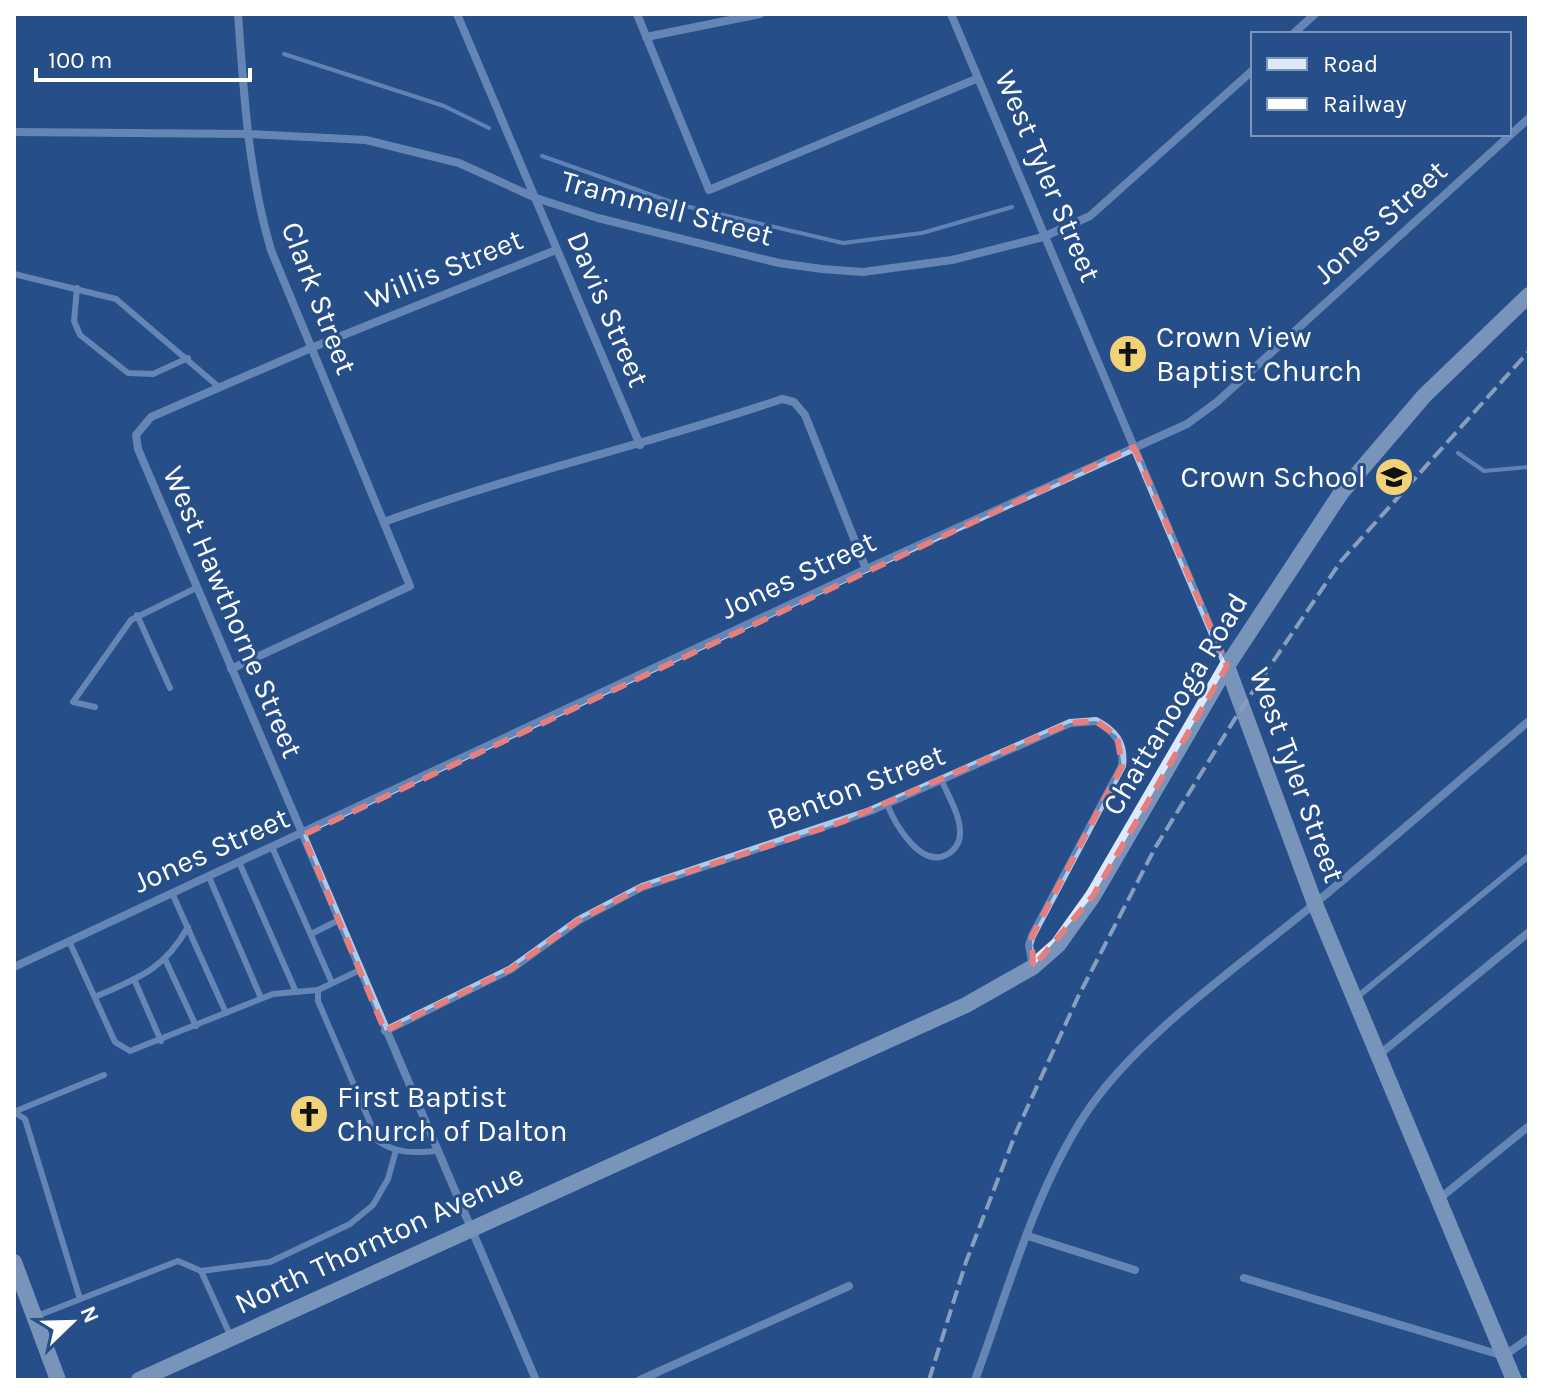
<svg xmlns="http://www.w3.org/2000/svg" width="1543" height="1394" viewBox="0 0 1543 1394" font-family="Karla,sans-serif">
	<rect width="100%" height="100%" fill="#264e89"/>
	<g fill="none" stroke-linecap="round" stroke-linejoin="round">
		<g stroke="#a7c4ea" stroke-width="4">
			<path d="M284,54L444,106L489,128"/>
			<path d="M542,156L677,204L843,243L922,233L1012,207"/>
			<path d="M1458,453L1484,471L1529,467"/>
		</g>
		<g stroke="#b2cae9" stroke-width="6">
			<path d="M14,274L116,299L220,388"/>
			<path d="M77,288L74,321L80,335L128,373L153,374L188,358"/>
			<path d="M137,615L170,688"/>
			<path d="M95,707L73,702L131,620L196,588"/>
			<path d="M887,804C895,824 921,870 948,854C955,850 960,842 960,834C961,816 948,796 942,781"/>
			<path d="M272,847L332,983"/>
			<path d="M239,862L296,992"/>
			<path d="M209,877L261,998"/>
			<path d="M172,893L226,1013"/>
			<path d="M311,934L339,920"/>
			<path d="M69,941L115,1042L130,1051L273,994L318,990"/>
			<path d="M165,959L196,1026"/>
			<path d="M360,970L318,990V1001L378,1141C397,1154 414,1153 436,1151"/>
			<path d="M134,979L161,1041"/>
			<path d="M95,997C138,978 164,970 188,927"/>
			<path d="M1356,998L1529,856"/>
			<path d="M16,1111L104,1075"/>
			<path d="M14,1112L25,1119L80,1299"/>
			<path d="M37,1316L178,1261L201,1271"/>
			<path d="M231,1337L201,1271L270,1262L350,1224L373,1205L388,1179L396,1150"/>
		</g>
		<g stroke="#b2cae9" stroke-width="8">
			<path d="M457,14L640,445"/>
			<path d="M637,14L709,190L976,79"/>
			<path d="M951,14L1226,665"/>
			<path d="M1293,34L1315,14"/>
			<path d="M646,37L760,14"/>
			<path d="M14,132L247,134L366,140L459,163L536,198L598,218L779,263L822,269L863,272L952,260L1043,237L1090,216L1253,70"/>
			<path d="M384,522C514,474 650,444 782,399L794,402L805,415L866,569"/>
			<path d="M231,669L410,586L271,250C248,173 244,94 238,14"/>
			<path d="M14,967L866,569L1187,424L1217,402L1529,118"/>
			<path d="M385,1031L511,969L579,920L642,887L870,811L1070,723L1096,721C1115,731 1125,743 1122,766L1032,936L1029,945L1033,967"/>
			<path d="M1380,1054L1529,932"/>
			<path d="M1439,1199L1529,1126"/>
			<path d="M1028,1236L1135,1270"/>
			<path d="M1244,1278L1504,1356L1529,1338"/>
			<path d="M536,1380L138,449L136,435L151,417L311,348L556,250"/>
			<path d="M640,1380L849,1286"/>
			<path d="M975,1380C1008,1291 1034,1192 1086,1113C1137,1036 1242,964 1313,905C1386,845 1457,782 1529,721"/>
		</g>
		<g stroke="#dde8f8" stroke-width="16">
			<path d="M1227,666L1315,904L1514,1380"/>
			<path d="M14,1262L58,1380"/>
			<path d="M139,1380L966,1005L1033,967L1058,945L1093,896L1227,666L1341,493L1424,396L1529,295"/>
		</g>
		<path stroke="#fff" stroke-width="4" stroke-dasharray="14 6" stroke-linecap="butt" d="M929,1380L966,1262L1017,1130L1078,997L1155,848L1241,709L1341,561L1529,351"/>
	</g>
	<path d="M0 0H1543V1394H0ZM1134,447L1227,666L1093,896L1033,967L1032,936L1122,766L1117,736L1096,721L1070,723L842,822L642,887L579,920L511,969L385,1031L303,835Z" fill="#264e89" fill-opacity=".55" fill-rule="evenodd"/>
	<path fill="none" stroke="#e67e7e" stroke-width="6" stroke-dasharray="16 10" stroke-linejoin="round" d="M1134,447L1227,666L1093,896L1033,967L1032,936L1122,766L1117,736L1096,721L1070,723L842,822L642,887L579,920L511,969L385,1031L303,835Z"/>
	<defs>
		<g id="church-disc" transform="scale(2)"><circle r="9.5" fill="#f3d277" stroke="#264e89"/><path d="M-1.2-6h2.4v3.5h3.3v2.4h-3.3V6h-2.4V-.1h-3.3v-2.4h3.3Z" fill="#111"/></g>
		<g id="school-disc" transform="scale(2)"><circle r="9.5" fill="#f3d277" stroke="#264e89"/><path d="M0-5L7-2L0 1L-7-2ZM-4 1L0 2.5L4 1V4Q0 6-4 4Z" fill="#111"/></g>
	</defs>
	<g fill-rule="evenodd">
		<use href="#church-disc" x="1128" y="354"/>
		<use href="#school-disc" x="1394" y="477"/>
		<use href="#church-disc" x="309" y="1114"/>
	</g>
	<g text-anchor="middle" stroke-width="6" stroke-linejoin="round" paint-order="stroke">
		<g font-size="30" fill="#fff" stroke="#264e89">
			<text transform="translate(1048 176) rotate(67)" y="10">West Tyler Street</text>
			<text transform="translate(667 208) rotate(15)" y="10">Trammell Street</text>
			<text transform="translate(1380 222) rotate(-42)" y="10">Jones Street</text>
			<text transform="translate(444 269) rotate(-22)" y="10">Willis Street</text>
			<text transform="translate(319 298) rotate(69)" y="10">Clark Street</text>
			<text transform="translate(608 309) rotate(67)" y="10">Davis Street</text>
			<text transform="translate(798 575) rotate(-25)" y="10">Jones Street</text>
			<text transform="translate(233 612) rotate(67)" y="10">West Hawthorne Street</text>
			<text transform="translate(1175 704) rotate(-59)" y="10">Chattanooga Road</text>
			<text transform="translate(1297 775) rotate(70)" y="10">West Tyler Street</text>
			<text transform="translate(856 787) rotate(-21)" y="10">Benton Street</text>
			<text transform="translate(211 850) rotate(-24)" y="10">Jones Street</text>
			<text transform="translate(379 1239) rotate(-25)" y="10">North Thornton Avenue</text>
		</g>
		<g font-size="30" fill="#fff" stroke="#264e89" text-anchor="start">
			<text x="1156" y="347">Crown View<tspan x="1156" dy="34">Baptist Church</tspan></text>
			<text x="1366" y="487" text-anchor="end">Crown School</text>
			<text x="337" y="1107">First Baptist<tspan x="337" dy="34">Church of Dalton</tspan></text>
		</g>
	</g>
	<rect width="1543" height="1394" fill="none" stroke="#ffffff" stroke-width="32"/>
	<rect x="1251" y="32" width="260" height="104" fill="#264e89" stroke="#7d95b8" stroke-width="2"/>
	<rect x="1267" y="58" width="40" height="12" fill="#dde8f8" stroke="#7d95b8" stroke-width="2"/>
	<text x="1323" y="72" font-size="24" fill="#ffffff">Road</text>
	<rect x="1267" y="98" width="40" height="12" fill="#ffffff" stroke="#7d95b8" stroke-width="2"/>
	<text x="1323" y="112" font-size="24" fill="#ffffff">Railway</text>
	<g transform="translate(72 1322) rotate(67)" stroke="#264e89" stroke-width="6" paint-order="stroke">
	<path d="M0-6L14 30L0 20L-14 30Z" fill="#ffffff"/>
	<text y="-12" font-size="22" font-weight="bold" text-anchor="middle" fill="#ffffff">N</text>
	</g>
	<path d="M36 68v12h214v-12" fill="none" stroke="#ffffff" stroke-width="4"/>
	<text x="48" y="68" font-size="24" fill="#ffffff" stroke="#264e89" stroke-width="6" paint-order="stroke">100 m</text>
</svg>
